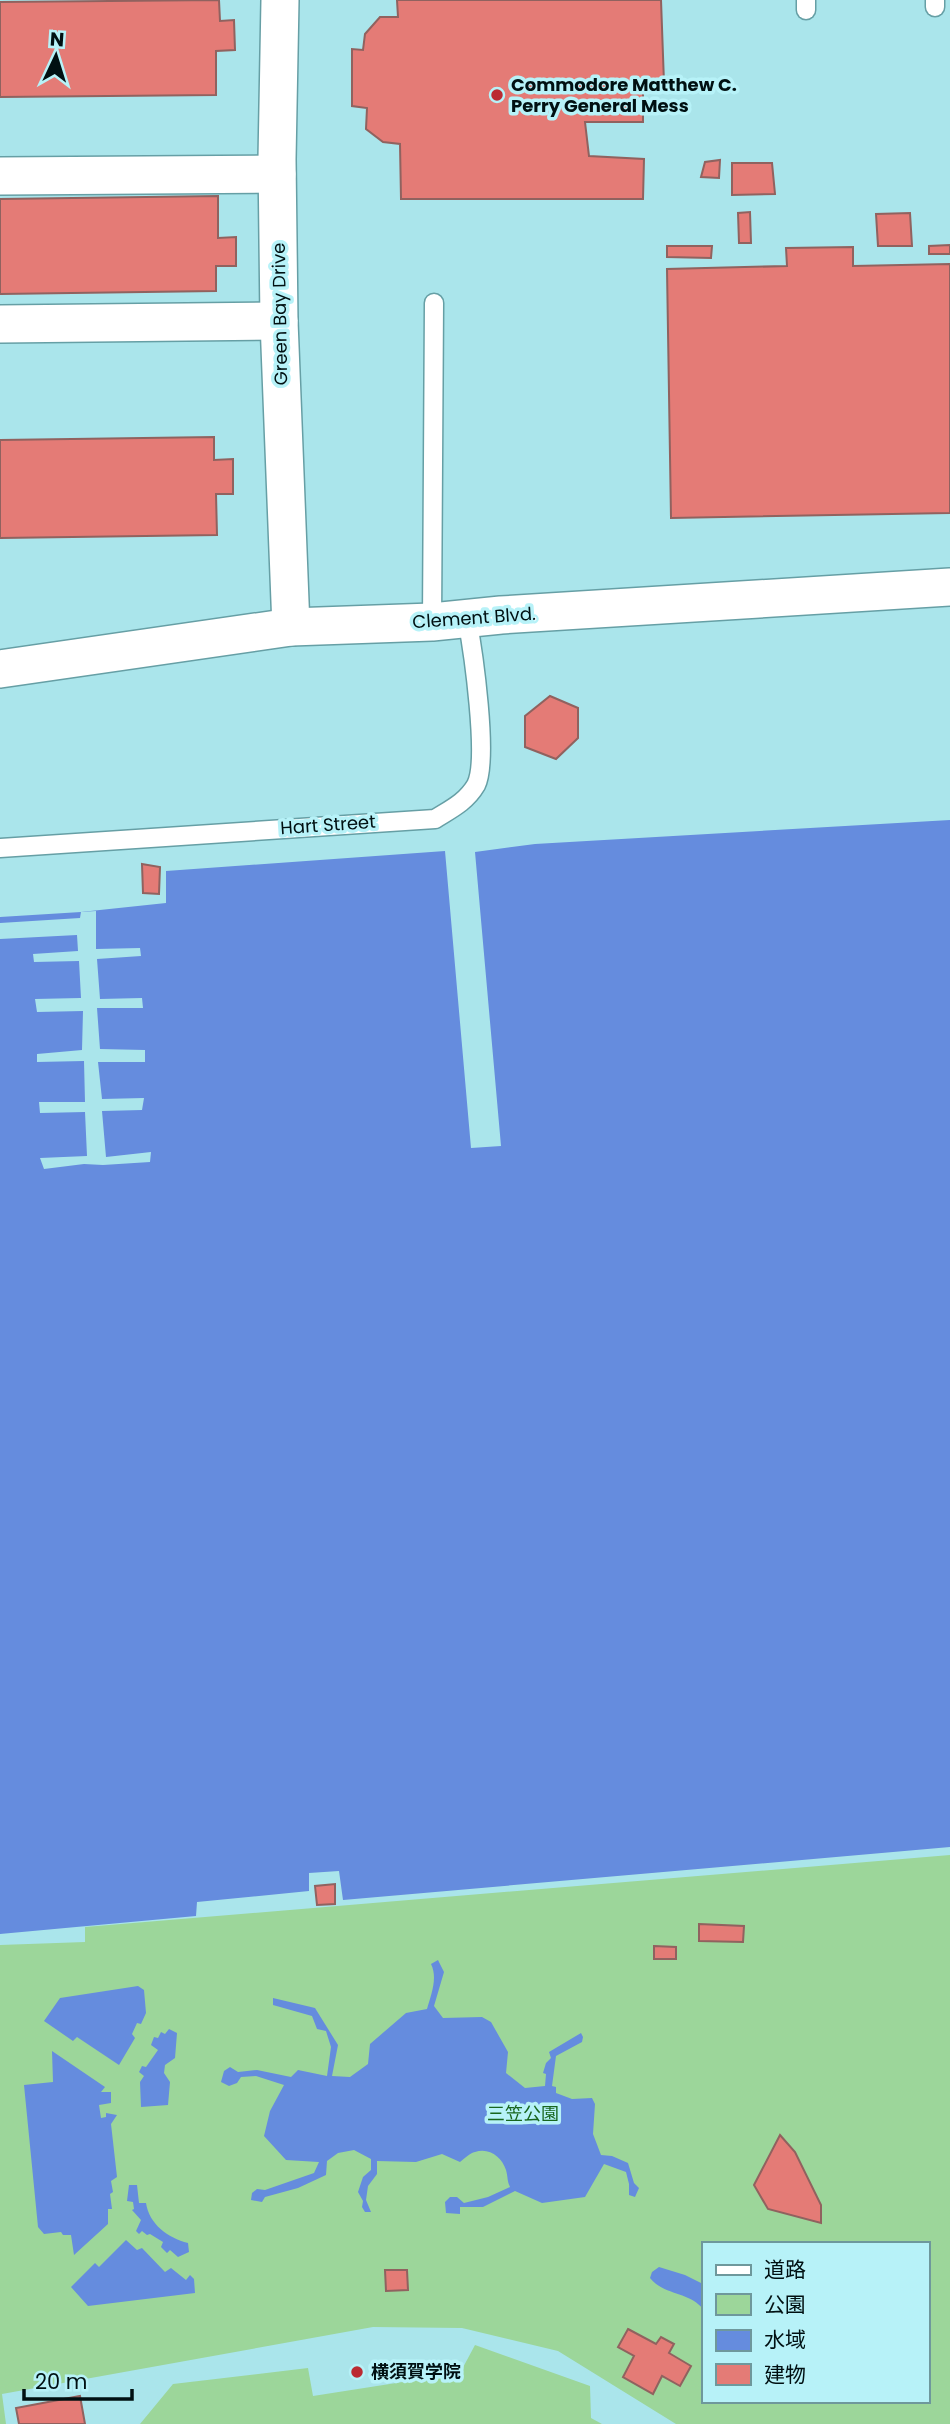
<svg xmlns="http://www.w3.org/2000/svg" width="950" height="2424" viewBox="0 0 950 2424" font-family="Poppins,'Noto Sans JP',sans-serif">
	<rect width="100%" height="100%" fill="#aae5eb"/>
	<g fill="#9cd69a" fill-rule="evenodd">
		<path d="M950,1855V2424H676L558,2351L462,2328L373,2327L2,2394L6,2424H0V1945L85,1942V1927ZM703,2244H927V2401H703Z"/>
		<path d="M475,2345L590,2386L591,2418L602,2424H140L173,2384L308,2368L313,2396L460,2373Z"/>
	</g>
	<g fill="#658cde">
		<path d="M950,820V1847L343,1900L339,1871L309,1873V1891L197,1902L196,1916L0,1934V917L81,912L166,903V871L445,851L471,1148L501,1146L475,852L535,844Z"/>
		<path d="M438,1960L444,1972L434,2006L443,2018L482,2017L491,2022L508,2052L506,2073L525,2088L545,2086L546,2074L543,2073L546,2063L551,2058L549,2052L581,2033L583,2037L582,2042L556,2056L552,2086L556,2087V2093L572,2099L592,2098L595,2104L593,2134L601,2155L612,2156L628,2163L634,2183L639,2188L635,2197L629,2195V2184L626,2172L604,2164L585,2197L542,2203L515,2191L483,2207H460V2214L446,2213L445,2202L450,2197H457L464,2203L488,2197L510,2187C507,2181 508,2177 506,2170C502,2157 489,2147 475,2152C470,2153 464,2159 460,2162L442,2154L416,2162L377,2161V2174L368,2186L366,2200L371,2212H365L362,2207L363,2201L358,2192L363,2177L371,2170V2159L354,2150L338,2153L327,2161L326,2175L298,2188L265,2197L262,2202L251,2200L252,2193L257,2189L265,2190L314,2173L319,2162L286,2160L264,2136L270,2111L284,2085L256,2076L241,2077L237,2083L229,2086L221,2082L224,2071L230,2067L238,2072L257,2070L291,2077L298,2070L327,2076L331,2047L326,2031L317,2029L312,2016L273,2005V1998L315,2008L338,2045L332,2076L350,2077L368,2064L370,2044L406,2013L427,2009C431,1995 438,1978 431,1964Z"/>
		<path d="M138,1986L144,1990L146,2013L141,2024L137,2023L132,2034L135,2038L119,2065L77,2037L73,2041L44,2021L60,1998Z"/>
		<path d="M169,2029L177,2033L175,2058L165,2065L164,2073L170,2082L168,2105L141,2107L140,2082L144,2076L139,2072L142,2066L146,2067L158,2050L151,2045L154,2037L158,2038L161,2032L165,2034Z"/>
		<path d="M52,2051L105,2087L101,2092H111V2103L99,2105L101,2118L106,2117V2113L117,2115L111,2124L117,2177L111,2181L113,2192L110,2194L112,2209H108V2224L74,2255L71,2235H63L61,2232L44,2234L38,2227L24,2085L53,2082Z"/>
		<path d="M129,2185H137L139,2203H146C149,2224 168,2238 188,2243L189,2252L178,2257L170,2250L167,2253L161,2247L163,2242L150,2234L147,2235L142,2231L139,2234L136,2231L141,2220L132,2210L134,2209L133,2202L127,2201Z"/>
		<path d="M126,2240L137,2250L142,2248L165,2272L171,2268L186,2280L190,2275L194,2279L195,2293L88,2306L71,2287L95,2263L99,2267Z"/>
		<path d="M659,2267L685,2275L703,2284V2309C690,2292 663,2295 650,2278L652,2272Z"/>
	</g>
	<path fill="#aae5eb" d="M96,911V949L140,948L141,956L97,959L100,999L142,998L143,1008H97L100,1049L145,1050V1062H98L102,1099L144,1098L142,1110L102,1111L106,1157L151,1152L150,1162L103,1165L84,1164L44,1169L40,1158L87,1156L85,1112L40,1113L39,1102H85L84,1061L37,1062V1054L82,1050L83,1011L37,1012L35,999L81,998L79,961L34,962L33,954L78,951L77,935L0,939V923L80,918L81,912Z"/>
	<g fill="#e47b76" stroke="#90625f" stroke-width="2">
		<path d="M219,0L220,21L234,20L235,50L216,51V95L0,97V2Z"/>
		<path d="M397,0H661L664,83L643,82V122H585L589,156L644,159L643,199H401L400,144L383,142L366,129L367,108L352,106V49L363,50L365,34L380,17H398Z"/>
		<path d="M720,160L719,178L701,177L705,162Z"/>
		<path d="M732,163H772L775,194L732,195Z"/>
		<path d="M218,196V238L236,237V266H216V291L0,294V199Z"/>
		<path d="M750,212L751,243H739L738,213Z"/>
		<path d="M910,213L912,246H878L876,214Z"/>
		<path d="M950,245V254H929V246Z"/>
		<path d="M667,246H712L711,258L667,257Z"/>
		<path d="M853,247V266L950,264V513L671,518L667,269L787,266L786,248Z"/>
		<path d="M214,437V460L233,459V494H216L217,535L0,538V440Z"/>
		<path d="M550,696L578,708V738L556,759L525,747V716Z"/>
		<path d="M142,864L160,867L159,894L143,893Z"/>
		<path d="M335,1884V1904L317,1905L315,1886Z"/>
		<path d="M699,1924L744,1926L743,1942L699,1941Z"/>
		<path d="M654,1946L676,1947V1959H654Z"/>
		<path d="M780,2135L795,2152L821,2205V2223L768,2209L754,2185Z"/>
		<path d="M385,2270H407L408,2290L386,2291Z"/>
		<path d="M628,2329L656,2344L661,2337L674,2344L669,2353L691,2366L680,2386L662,2376L653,2394L623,2377L634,2356L618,2347Z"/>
		<path d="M80,2396L85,2424H19L16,2408Z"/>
	</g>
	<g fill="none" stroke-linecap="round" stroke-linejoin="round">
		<g stroke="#669fa5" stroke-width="21">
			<g id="lane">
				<path d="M806,0V10"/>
				<path d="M935,0V7"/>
				<path d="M432,622L434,303"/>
				<path d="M0,848L435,819C451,809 466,802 476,785C489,760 473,650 467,619"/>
			</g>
		</g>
		<g stroke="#669fa5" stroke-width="40">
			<g id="street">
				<path d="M280,0L277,159L279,321L291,627"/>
				<path d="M0,176L277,174"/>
				<path d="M0,324L279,321"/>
				<path d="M0,669L291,627L432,622L501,615L950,587"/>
			</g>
		</g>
		<use href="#lane" stroke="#fff" stroke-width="18"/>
		<use href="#street" stroke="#fff" stroke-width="37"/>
	</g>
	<g fill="#bb2b32" stroke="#b7f2f8" stroke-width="2.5">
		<circle cx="497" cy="95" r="7"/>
		<circle cx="357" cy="2372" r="7"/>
	</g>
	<g text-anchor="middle" stroke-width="7" stroke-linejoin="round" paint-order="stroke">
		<g font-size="18" font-weight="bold" fill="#001012" stroke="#b7f2f8" text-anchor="start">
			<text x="511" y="91">Commodore Matthew C.<tspan x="511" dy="21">Perry General Mess</tspan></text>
			<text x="371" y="2378">横須賀学院</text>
		</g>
		<g font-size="18" fill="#001012" stroke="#b7f2f8">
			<text transform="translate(280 314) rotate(-91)" y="6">Green Bay Drive</text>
			<text transform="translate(474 618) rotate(-4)" y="6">Clement Blvd.</text>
			<text transform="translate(328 825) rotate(-4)" y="6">Hart Street</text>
		</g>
		<g font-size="18" fill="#18661e" stroke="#b7f2f8">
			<text x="523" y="2120">三笠公園</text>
		</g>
	</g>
	<rect x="702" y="2242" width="228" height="161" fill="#b7f2f8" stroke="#6e989c" stroke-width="2"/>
	<rect x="716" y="2265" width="35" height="10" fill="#ffffff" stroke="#6e989c" stroke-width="2"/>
	<text x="764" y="2277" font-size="21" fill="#001012">道路</text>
	<rect x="716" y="2294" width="35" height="21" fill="#9cd69a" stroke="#6e989c" stroke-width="2"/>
	<text x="764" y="2312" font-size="21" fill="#001012">公園</text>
	<rect x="716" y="2330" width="35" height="21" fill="#658cde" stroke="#6e989c" stroke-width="2"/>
	<text x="764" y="2347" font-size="21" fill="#001012">水域</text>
	<rect x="716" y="2364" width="35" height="21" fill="#e47b76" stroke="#6e989c" stroke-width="2"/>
	<text x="764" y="2382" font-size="21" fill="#001012">建物</text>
	<g transform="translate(56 56) rotate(4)" stroke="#b7f2f8" stroke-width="5" paint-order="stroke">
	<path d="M0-5L12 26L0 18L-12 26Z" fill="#001012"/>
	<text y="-10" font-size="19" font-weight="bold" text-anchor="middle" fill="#001012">N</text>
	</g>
	<path d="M24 2389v10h108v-10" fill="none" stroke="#001012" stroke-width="3.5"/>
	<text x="35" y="2389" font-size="21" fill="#001012" stroke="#b7f2f8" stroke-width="5" paint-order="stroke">20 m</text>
</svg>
